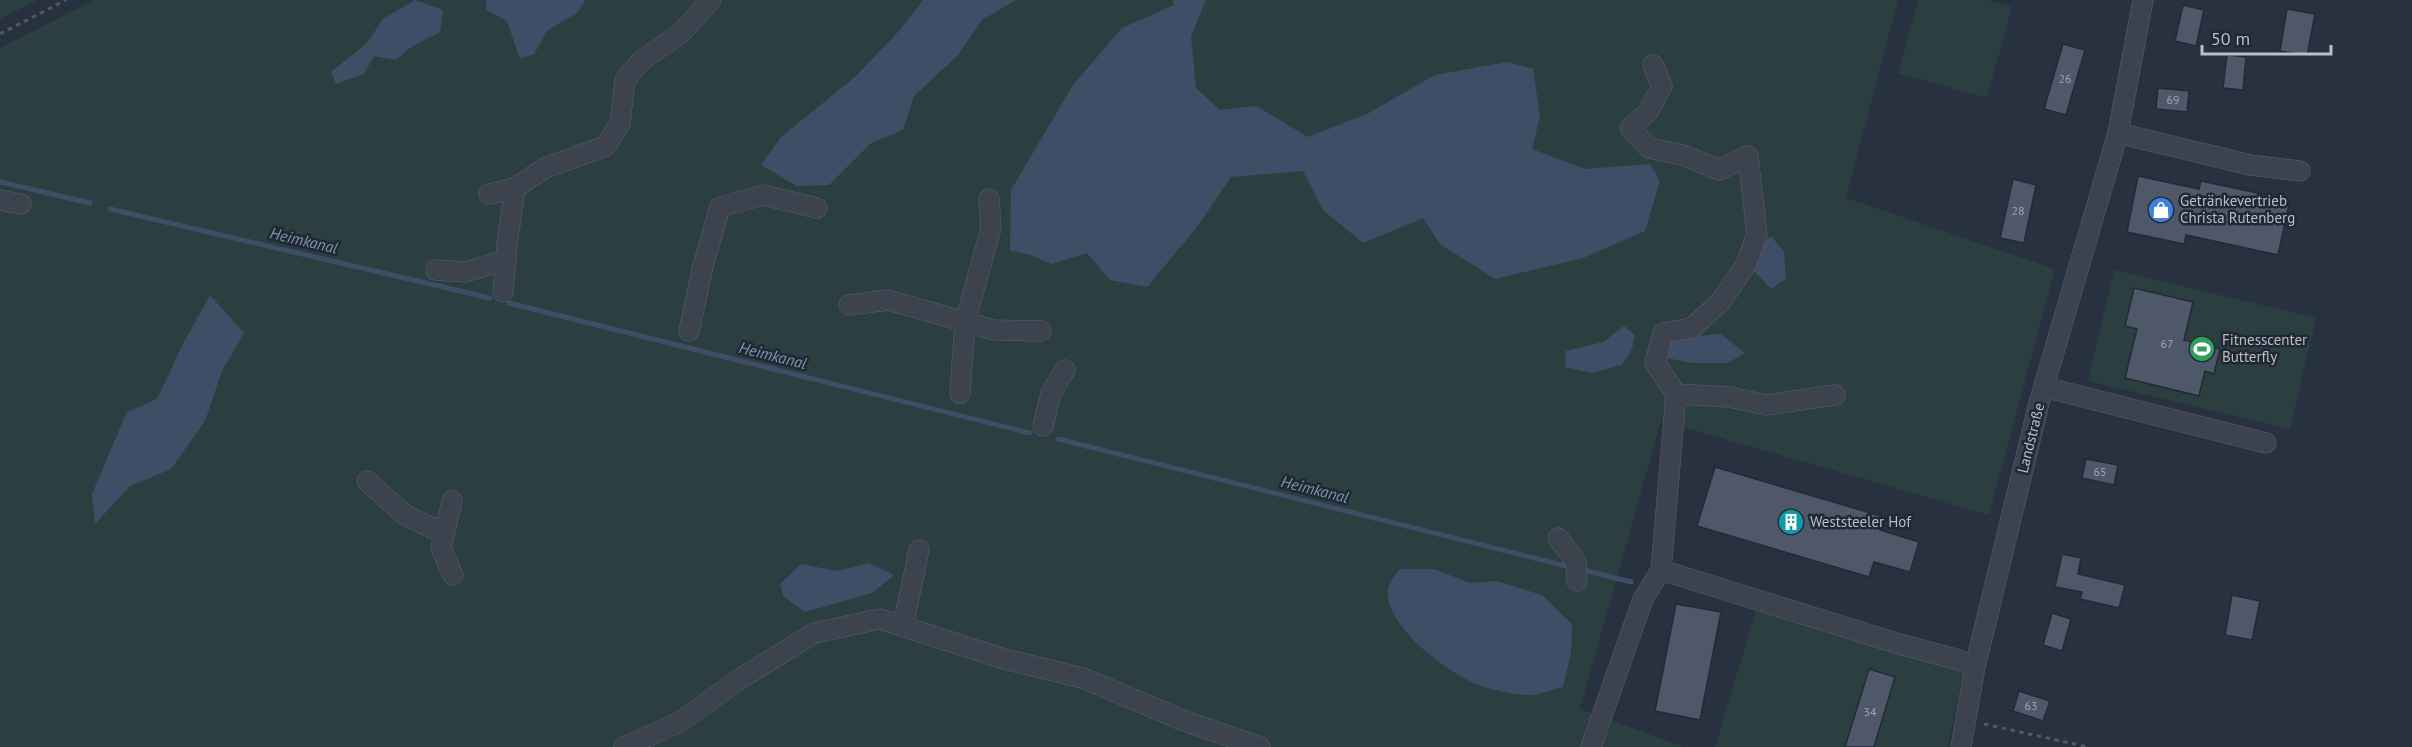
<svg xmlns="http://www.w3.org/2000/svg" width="2412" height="747" viewBox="0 0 2412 747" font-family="'PT Sans',sans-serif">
	<rect width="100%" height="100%" fill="#28313f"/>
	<g fill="#2b3f41">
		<path d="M0,0H38L0,19Z"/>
		<path d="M94,0H1898L1846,198L2055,269L1989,515L1661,421L1580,709L1684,747H0V48Z"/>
		<path d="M1918,0H1988L2012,7L1987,98L1898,73Z"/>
		<path d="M2114,270L2316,318L2290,429L2088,381Z"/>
		<path d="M1757,607L1965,662L1948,747H1715Z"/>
	</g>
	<g fill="#3f4e67">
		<path d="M415,0L443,10L440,32L411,47L396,60L374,56L364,74L336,84L331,72L367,43L383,19Z"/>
		<path d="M486,0H585L577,13L548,30L534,54L520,59L507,21L486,10Z"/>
		<path d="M923,0H1016L982,20L958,55L914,96L903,130L871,143L829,185L797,186L761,165L781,137L856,76L899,31Z"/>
		<path d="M1173,0H1206L1191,36L1196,88L1220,110L1256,106L1308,137L1367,114L1435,75L1507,62L1533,69L1540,116L1532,149L1585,169L1650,164L1660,181L1645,231L1583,258L1495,279L1440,244L1423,218L1363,243L1323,210L1303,171L1231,177L1197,227L1147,287L1110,280L1087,253L1051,264L1031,255L1010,250L1011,190L1073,85L1122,28L1174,5Z"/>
		<path d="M1771,236L1784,252L1786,279L1771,289L1752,269L1759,246Z"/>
		<path d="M210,295L244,333L222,371L205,421L171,469L130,486L95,524L92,494L127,412L157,399L184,342Z"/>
		<path d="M1624,326L1635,335L1632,349L1622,365L1592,373L1565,367L1566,351L1603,342Z"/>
		<path d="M1721,334L1745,353L1728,363H1693L1666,358L1657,345L1697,336Z"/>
		<path d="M869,563L894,575L872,593L805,612L783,596L780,584L801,564L837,571Z"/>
		<path d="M1400,569H1434L1470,583L1497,581L1542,595L1572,624L1571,653L1563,687C1553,689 1542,694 1532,695C1522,696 1492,690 1482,686C1450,674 1394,634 1388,597C1386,586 1393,577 1400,569Z"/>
	</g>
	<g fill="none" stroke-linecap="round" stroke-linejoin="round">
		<g stroke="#3f4e67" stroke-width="5">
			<path d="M0,182L90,203"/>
			<path d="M110,209L490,298"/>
			<path d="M509,303L1030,433"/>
			<path d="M1058,439L1566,566"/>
			<path d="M1583,570L1631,582"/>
		</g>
	</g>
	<g fill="#4e5868" stroke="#222a36" stroke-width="1.5">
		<path d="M2183,5L2204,10L2196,46L2175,41Z"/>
		<path d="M2287,9L2315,14L2307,56L2280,51Z"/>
		<path d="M2063,44L2085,50L2066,115L2044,109Z"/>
		<path d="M2227,55L2246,57L2243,90L2223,88Z"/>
		<path d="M2158,88L2189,91L2187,112L2156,109Z"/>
		<path d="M2138,176L2199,189L2201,181L2290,200L2278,255L2186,235L2184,244L2127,232Z"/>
		<path d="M2013,179L2036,185L2024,243L2000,238Z"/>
		<path d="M2134,288L2193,302L2184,340L2220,349L2214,374L2205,371L2199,396L2125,378L2137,329L2125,326Z"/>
		<path d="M2086,459L2118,465L2114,485L2082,478Z"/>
		<path d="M1715,467L1884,517L1880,530L1919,542L1910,572L1874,562L1869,577L1697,526Z"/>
		<path d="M2062,554L2081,558L2078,574L2125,585L2119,608L2080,599L2082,592L2055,587Z"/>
		<path d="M2232,595L2260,601L2252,640L2225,635Z"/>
		<path d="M1676,604L1721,612L1700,720L1655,711Z"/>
		<path d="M2052,613L2071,619L2062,651L2043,645Z"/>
		<path d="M1869,669L1895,677L1874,747H1845Z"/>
		<path d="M2019,691L2050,701L2043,721L2013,711Z"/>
	</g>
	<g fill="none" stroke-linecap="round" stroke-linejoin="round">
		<g stroke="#59616d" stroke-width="21">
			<g id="minor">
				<path d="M1653,65L1662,86L1648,112L1630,128L1649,148L1683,155L1719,170L1748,156L1757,234L1746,265L1721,301L1692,328L1663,333L1655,363L1676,394L1661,570"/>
				<path d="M2118,133L2250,165L2300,171"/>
				<path d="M489,194L515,188L545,168L606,146L620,123L625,80L641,61L681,33L711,0"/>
				<path d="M0,200L21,204"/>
				<path d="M436,270L465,272L506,260"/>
				<path d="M503,292L507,245L515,188"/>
				<path d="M849,305L888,300L994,330L1041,331"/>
				<path d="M689,331L703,266L720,207L763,195L817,208"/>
				<path d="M2044,387L2266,443"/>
				<path d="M960,393L965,323L991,228L989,199"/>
				<path d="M1676,394L1729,397L1767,405L1835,395"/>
				<path d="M1043,426L1051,393L1065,370"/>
				<path d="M367,481L405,515L436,530L446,526L452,501"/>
				<path d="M446,526L441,548L453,575"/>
				<path d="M1558,538L1576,562L1577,581"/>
				<path d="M903,626L919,550"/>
				<path d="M624,747L680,722L740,679L814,633L880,619L1004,659L1083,678L1182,720L1260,747"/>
				<path d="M1591,747L1643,599L1661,570L1896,643L1959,660L1975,667"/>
				<path d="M1961,747L1975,667L2039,403L2118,133L2143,0"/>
			</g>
		</g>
		<g stroke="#4a5c5f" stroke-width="3" stroke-dasharray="4.5 4.5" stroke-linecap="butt">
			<path d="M0,34L66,0"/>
			<path d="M1984,724L2088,747"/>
		</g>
		<use href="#minor" stroke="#3c434f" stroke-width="20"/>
	</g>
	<defs>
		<g id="shop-disc" transform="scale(1.35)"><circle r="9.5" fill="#3f7fe0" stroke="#202834"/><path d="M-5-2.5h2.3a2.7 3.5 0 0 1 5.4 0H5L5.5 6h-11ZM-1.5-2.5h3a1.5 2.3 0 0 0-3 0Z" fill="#fff"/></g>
		<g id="stadium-disc" transform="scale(1.35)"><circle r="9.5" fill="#2e9e5b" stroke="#202834"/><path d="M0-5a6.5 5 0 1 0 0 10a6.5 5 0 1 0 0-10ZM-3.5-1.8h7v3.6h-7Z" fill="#fff"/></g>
		<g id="building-disc" transform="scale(1.35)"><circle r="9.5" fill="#0f9aa8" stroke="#202834"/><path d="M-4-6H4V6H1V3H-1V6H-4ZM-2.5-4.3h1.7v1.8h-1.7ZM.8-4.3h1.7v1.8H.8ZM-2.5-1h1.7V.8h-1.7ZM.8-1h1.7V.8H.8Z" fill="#fff"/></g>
	</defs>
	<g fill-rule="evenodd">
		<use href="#shop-disc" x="2161" y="210"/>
		<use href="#stadium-disc" x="2202" y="349"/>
		<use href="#building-disc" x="1791" y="522"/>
	</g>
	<g text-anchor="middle" stroke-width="5" stroke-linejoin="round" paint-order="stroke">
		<g font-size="12" fill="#9ea5b2">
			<text x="2065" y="83">26</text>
			<text x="2173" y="104">69</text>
			<text x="2018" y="215">28</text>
			<text x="2167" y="348">67</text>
			<text x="2100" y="476">65</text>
			<text x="2031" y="710">63</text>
			<text x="1870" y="716">34</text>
		</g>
		<g font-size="15" fill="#b8bfca" stroke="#202834" text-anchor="start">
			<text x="2180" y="206">Getränkevertrieb<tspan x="2180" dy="17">Christa Rutenberg</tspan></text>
			<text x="2222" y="345">Fitnesscenter<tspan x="2222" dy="17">Butterfly</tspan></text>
			<text x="1810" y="527">Weststeeler Hof</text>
		</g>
		<g font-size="15" fill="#b8bfca" stroke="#202834">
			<text transform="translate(2031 438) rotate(-76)" y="5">Landstraße</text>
		</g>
		<g font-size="16" font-style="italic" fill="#8294af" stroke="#202834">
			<text transform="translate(304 240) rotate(13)" y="6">Heimkanal</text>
			<text transform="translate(773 355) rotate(14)" y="6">Heimkanal</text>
			<text transform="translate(1315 489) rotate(14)" y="6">Heimkanal</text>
		</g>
	</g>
	<path d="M2202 45v9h129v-9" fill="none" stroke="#b8bfca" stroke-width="3"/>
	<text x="2211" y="45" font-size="18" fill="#b8bfca" stroke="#202834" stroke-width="4.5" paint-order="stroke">50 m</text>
</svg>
